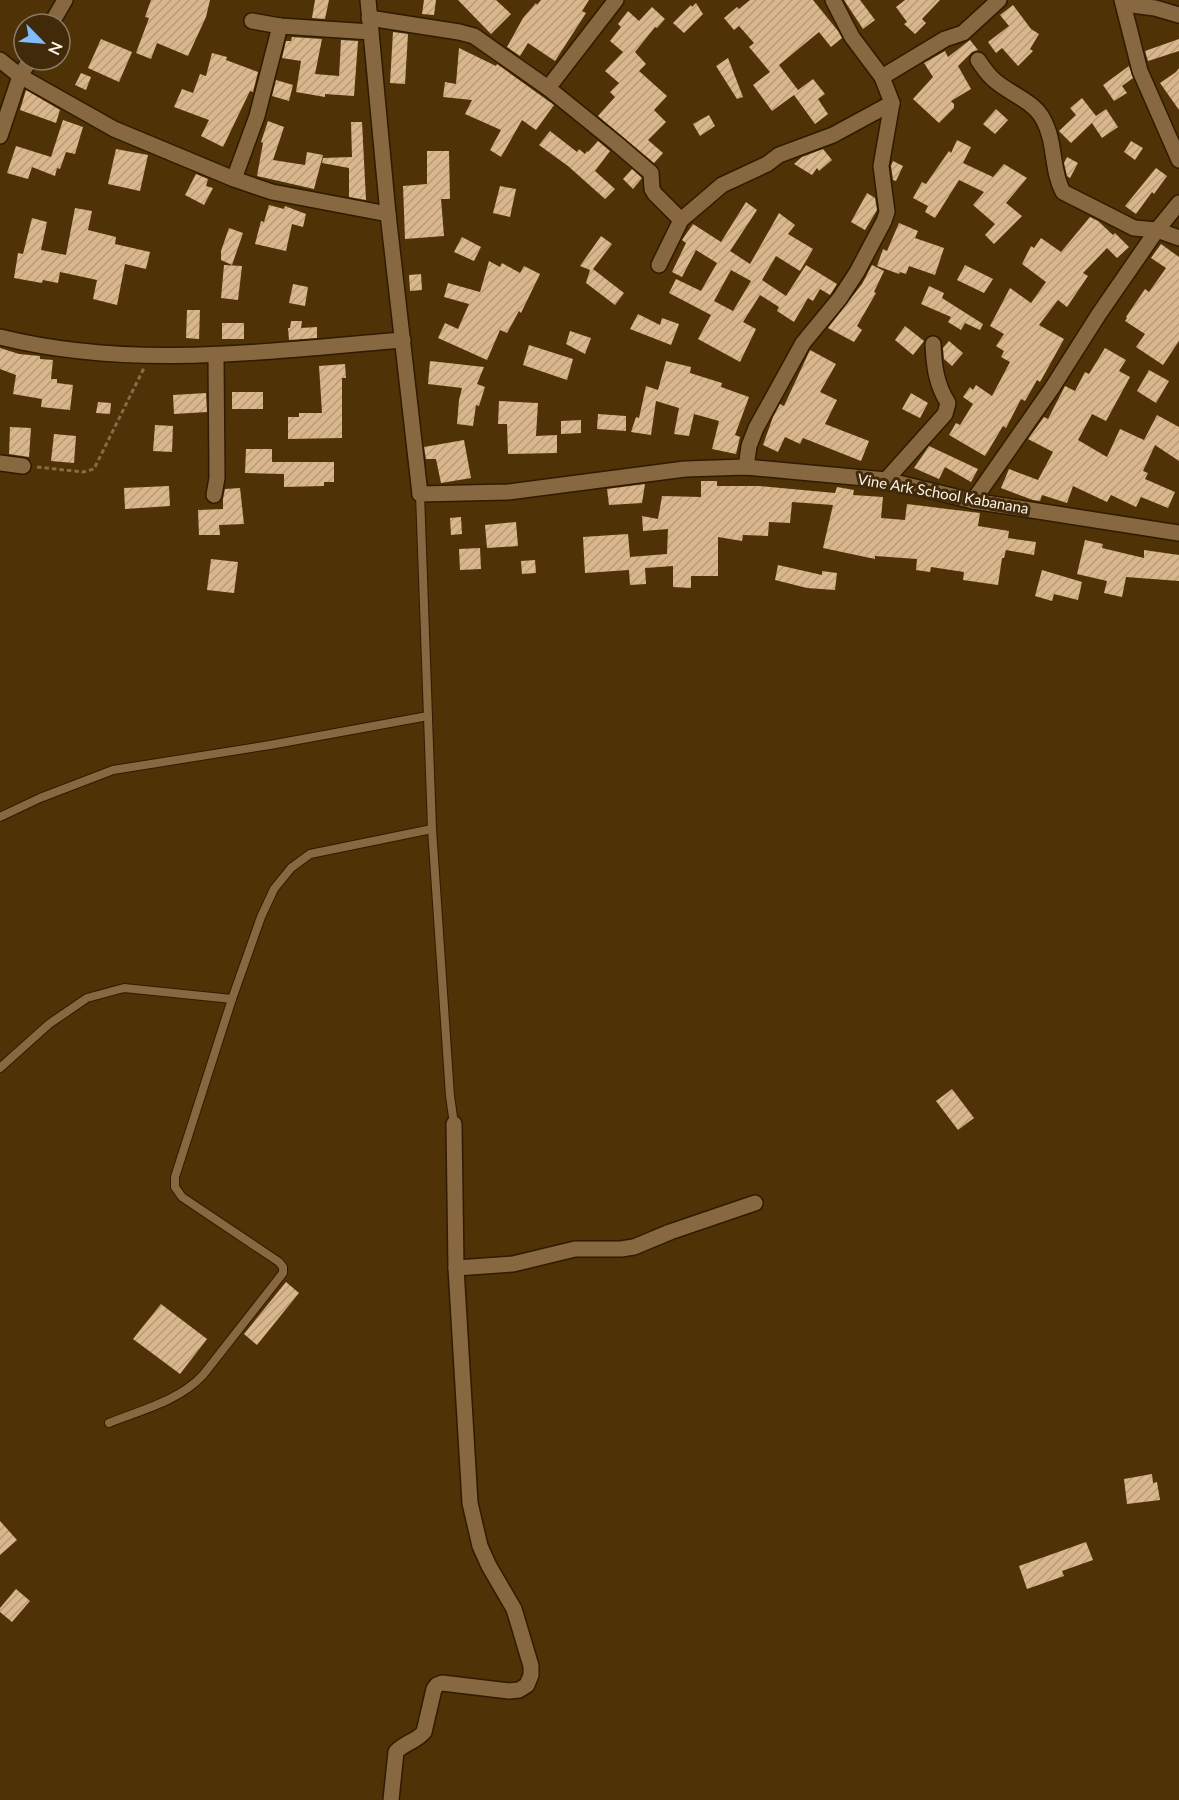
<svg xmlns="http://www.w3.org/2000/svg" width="1179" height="1800" viewBox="0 0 1179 1800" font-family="Lato,sans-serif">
	<defs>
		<pattern id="building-hatch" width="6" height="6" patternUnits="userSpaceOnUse" patternTransform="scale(1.5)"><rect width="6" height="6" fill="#d9b68c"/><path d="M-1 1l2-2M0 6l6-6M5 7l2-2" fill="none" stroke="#b69b7a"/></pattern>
	</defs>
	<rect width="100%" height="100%" fill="#4f3206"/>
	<g fill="url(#building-hatch)" fill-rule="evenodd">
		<path d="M151,0H210L206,17L188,56L157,43L151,59L136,53L149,18L145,17Z"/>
		<path d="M315,0H329L325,19L312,18Z"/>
		<path d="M424,0H436L434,15L422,14Z"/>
		<path d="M458,0H496L511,14L491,34Z"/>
		<path d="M541,0H589L582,11L586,13L555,61L528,43L520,56L507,47L523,18L536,3L537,5Z"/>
		<path d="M750,0H813L838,31L842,38L831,47L819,32L779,65L798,90L813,79L825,94L818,99L828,114L815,124L794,95L772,111L753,85L770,72L749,47L754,43L739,26L734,30L724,18L737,7L739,9Z"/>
		<path d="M844,0H860L875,20L863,29Z"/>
		<path d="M905,0H940L922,19L926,23L915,34L904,24L907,22L896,7Z"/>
		<path d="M696,3L703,14L684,33L673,23L691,5L692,7Z"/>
		<path d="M1013,5L1031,29L1039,34L1030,49L1033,51L1018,66L1002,48L996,53L988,42L1009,26L1000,15Z"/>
		<path d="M652,7L665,19L657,28L655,27L635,52L646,64L639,71L667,96L654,110L666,122L648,140L663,153L654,163L598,116L615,97L610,92L619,83L605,71L623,52L610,41L621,27L618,24L628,11L639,21Z"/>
		<path d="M393,32L408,34L405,84L390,83Z"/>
		<path d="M292,37L322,39L315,74L339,76L341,40L358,41L354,96L325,94V97L296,92L301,61L282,58L286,41H291Z"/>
		<path d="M101,39L132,52L119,82L88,68Z"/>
		<path d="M1179,39V51L1148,61L1145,51Z"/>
		<path d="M970,40L978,50L972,52L958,66L971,89L951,101L954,104V108L939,123L913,99L933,77L924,63L945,51L948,57Z"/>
		<path d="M459,48L496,66L497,64L554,105L536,130L522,120L501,157L490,150L501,130L465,114L472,100L443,97L445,82L456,84Z"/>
		<path d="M212,53L227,57L226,60L258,72L253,92L250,91L223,147L201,136L209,120L174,107L182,89L193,93L200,74L206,76Z"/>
		<path d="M728,58L743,97L737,99L716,66Z"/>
		<path d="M1129,66L1133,78L1122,86L1127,93L1114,101L1103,85Z"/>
		<path d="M1179,68V110L1160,83L1176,72Z"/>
		<path d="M81,73L91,77L86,90L75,85Z"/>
		<path d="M276,80L293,85L289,101L272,96Z"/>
		<path d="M26,90L60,110L56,123L20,110Z"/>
		<path d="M1082,98L1096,116L1106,109L1118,127L1102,138L1092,123L1071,143L1059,131L1076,115L1070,108Z"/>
		<path d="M996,109L1008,120L995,134L983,124Z"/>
		<path d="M709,115L715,126L700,136L693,124Z"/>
		<path d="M63,120L83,127L75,154L66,152L60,169L57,168L55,176L32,167L28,179L7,173L16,146L51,157Z"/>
		<path d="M268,121L284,127L273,160L305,165L307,152L323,155L314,189L257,176L263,143L261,142Z"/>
		<path d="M351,122H362L366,200L349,197V168L322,163L323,158L352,157Z"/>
		<path d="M550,131L577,152L579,149L585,154L587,151L588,152L598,141L610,151L595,171L615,189L605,199L568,166L539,145Z"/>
		<path d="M957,140L971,147L963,163L993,177L1004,164L1027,178L1006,203L1022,216L994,244L985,235L995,224L973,205L984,192L959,180L935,218L925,212L928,206L913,198L922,182L926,184L949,151L951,153Z"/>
		<path d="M1131,141L1143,148L1135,160L1124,152Z"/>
		<path d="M116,149L148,155L140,191L108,184Z"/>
		<path d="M823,149L832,160L819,171L817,168L812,175L794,164L802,157Z"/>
		<path d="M427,151H449L450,199H441L444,236L405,239L403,186L427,184Z"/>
		<path d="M1067,157L1078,163L1070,178L1067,176L1064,163Z"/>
		<path d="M893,161L903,166L896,181L893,180L891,166Z"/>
		<path d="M1156,168L1167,176L1154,194L1152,192L1136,214L1125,206Z"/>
		<path d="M632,169L642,178L633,189L623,179Z"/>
		<path d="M196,174L208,179L206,186L213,188L204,205L185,195Z"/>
		<path d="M500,186L516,189L510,217L493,213Z"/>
		<path d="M867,193L875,198L877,210L865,230L851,222Z"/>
		<path d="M746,202L757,210L730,251L750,264L779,213L795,225L788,234L813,249L800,271L776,256L762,280L786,296L806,265L837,284L830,295L820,289L813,301L808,298L794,322L777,311L779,307L760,295L743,322L756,329L740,362L698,339L711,315L669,293L676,279L701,291L717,263L696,250L682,277L672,272L686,243L682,240L693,224L721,242ZM731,270L751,281L733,311L714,301Z"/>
		<path d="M269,205L284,209L285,206L306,214L303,227L292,224L286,251L255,244L261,221L264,222Z"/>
		<path d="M75,208L92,211L88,230L116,237L115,244L150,252L146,269L125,264L117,305L93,299L97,280L60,272L58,283L43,280L42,283L14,278L18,253L23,254L32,218L47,222L41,250L66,255Z"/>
		<path d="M1090,217L1098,221L1113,235L1115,233L1129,247L1117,258L1107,248L1083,273L1088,276L1067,307L1058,300L1039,325L1064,339L1040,382L1037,380L1025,401L1021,399L1006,428L1003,426L985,456L949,435L956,423L960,425L973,404L963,397L970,387L973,390L976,385L992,396L1010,362L1001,357L1004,351L996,346L1004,334L990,326L1010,288L1031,303L1046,282L1022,264L1031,246L1034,248L1041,238L1061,252Z"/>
		<path d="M899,223L918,231L915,238L944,248L935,275L909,266L906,274L900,272L899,274L877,266L883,249L887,251Z"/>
		<path d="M229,228L243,233L232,265L221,260V251Z"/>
		<path d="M601,236L612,244L593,269L624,293L615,305L586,283L590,270L580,266Z"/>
		<path d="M462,237L481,247L474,261L454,252Z"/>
		<path d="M1161,244L1179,257V341L1163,365L1136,347L1145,334L1125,321L1127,318L1126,317L1145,289L1149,292L1166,268L1151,258Z"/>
		<path d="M489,261L500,267L502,263L520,273L524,266L540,274L521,313L519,311L507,333L500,330L487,360L438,338L445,323L458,329L469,304L444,297L448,283L480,292Z"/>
		<path d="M224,265L242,266L238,300L221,298Z"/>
		<path d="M872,265L884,271L874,292L876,293L857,326L862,330L854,342L828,328L862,284Z"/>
		<path d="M965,265L993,279L984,293L957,280Z"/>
		<path d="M421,274L422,290L410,291L409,275Z"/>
		<path d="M293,284L308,287L305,306L289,303Z"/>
		<path d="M929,286L944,293L942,298L983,324L980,330L965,323L961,330L948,322L951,317L921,304Z"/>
		<path d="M187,310H200L199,339L186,338Z"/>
		<path d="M638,314L660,325L662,318L679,324L671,345L630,329Z"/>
		<path d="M291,321H302L301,328L317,327V338L289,340L288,328H290Z"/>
		<rect x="222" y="323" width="22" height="16"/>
		<path d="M905,326L924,341L913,355L895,340Z"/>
		<path d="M570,331L591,338L585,354L566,344Z"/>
		<path d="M949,341L963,353L952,366L944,359L943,348Z"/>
		<path d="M529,345L573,359L567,380L523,365Z"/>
		<path d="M0,348L19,354L40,356V359L53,360L51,379H57V383L73,385L70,410L41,407L42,399L13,394L16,375L0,369Z"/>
		<path d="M1105,348L1126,360L1119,371L1130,377L1106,421L1092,414L1078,440L1107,457L1120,429L1144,440L1157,415L1179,427V461L1155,445L1143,471L1148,473L1145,479L1175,492L1168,508L1141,497L1136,507L1111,495L1107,502L1073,486L1067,503L1042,495L1040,501L1033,500L1001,488L1009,469L1038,480L1053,452L1028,439L1044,417L1048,419L1065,386L1075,391L1085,372L1089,374Z"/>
		<path d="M810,350L836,364L820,392L837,400L825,424L869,441L861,461L803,438L800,444L785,437L778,452L763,445L773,417L780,404L784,406Z"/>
		<path d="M430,361L484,367L477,384L485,387L479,406L476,405L473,426L457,424L459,400L462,388L428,384Z"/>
		<path d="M666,361L691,367L690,373L722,383L721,387L749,397L735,435L740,437L736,454L712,449L719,421L694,414L689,436L674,434L679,408L656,401L651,435L631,432L636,417L639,418L646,386L658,390Z"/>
		<path d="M345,364L346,378H342V438L288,439V417H299V413H322L319,366Z"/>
		<path d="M1149,370L1169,381L1156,403L1137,391Z"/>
		<rect x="232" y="392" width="31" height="17"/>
		<path d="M206,393L207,412L174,414L173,395Z"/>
		<path d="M911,393L928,403L920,418L902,409Z"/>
		<path d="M499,401L538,403L536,436L557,435V453L508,454L507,424H498Z"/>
		<path d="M98,402L111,403L110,414L96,413Z"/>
		<path d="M598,414L626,416V431L597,429Z"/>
		<path d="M581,420V433L561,434V421Z"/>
		<path d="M155,425L173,426L172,452L153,451Z"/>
		<path d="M10,427L31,428L29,457L9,454Z"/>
		<path d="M54,434L76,436L74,463L51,461Z"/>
		<path d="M464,440L471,478L441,483L436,459H426L424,447Z"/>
		<path d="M929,446L978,469L971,482L945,467L939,479L914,468Z"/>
		<path d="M246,449H272V462H334V482H324V486L284,487V474L245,473Z"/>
		<path d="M701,481H717V486H758L835,493L837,487L854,490L853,495L883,497L881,518L905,520L907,504L980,513L978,526L1009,531L1008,538L1036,542L1034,555L1006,550L1004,558H1002L998,585L963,580L964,572L931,567L930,572L916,570L917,559L875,556V559L823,548L833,505L792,502L790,523L769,522L768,536L743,535L742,541L718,537V576H691V588L673,587V566L645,568L646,584L630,585L629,570L585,573L583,537L628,534L630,557L667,554L668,529L643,531L642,516L658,519L662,496L701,497Z"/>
		<path d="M645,484L642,503L609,505L607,489Z"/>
		<path d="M169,486L170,506L125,509L124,488Z"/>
		<path d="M240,488L244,524L219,525L220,535H199L198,510L223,509V499L225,489Z"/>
		<path d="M461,517L462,534L451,535L450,518Z"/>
		<path d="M516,522L518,546L487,548L485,525Z"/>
		<path d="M1085,540L1103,544L1102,548L1144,558V550L1179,555V581L1126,577L1122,597L1104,593L1107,581L1077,574Z"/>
		<path d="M480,548L481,569L460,570L459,549Z"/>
		<path d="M211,559L238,562L234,593L207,590Z"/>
		<path d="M535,560L536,573L522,574L521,561Z"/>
		<path d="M778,565L822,575V571L837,573L835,590L807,588L775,580Z"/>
		<path d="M1042,570L1082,582L1078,600L1054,594L1052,601L1035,596Z"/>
		<path d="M952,1089L974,1118L958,1130L936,1101Z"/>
		<path d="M286,1282L299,1293L257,1345L244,1334Z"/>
		<path d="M161,1304L207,1339L180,1374L133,1339Z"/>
		<path d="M1152,1474L1153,1483L1157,1482L1160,1500L1127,1504L1124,1479Z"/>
		<path d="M0,1521L17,1540L0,1555Z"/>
		<path d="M1086,1542L1093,1560L1062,1571L1064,1576L1027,1589L1019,1566Z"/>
		<path d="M16,1589L30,1601L12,1622L0,1612V1608Z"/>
	</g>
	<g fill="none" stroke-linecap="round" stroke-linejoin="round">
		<g stroke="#301b00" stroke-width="10">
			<g id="service">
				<path d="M0,817L40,798L113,770L270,745L428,716"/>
				<path d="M432,829L450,1096L454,1124"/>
				<path d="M0,1068L49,1024L87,998L124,988L232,999"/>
				<path d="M109,1423C141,1410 179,1401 203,1375L283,1273V1267L279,1262L182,1197L175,1187V1177L232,999L261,917L274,889L291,868L310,854L432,829L420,494"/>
			</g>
		</g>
		<g stroke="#301b00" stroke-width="18">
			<g id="minor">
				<path d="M1122,0L1140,71L1179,160"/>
				<path d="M1124,4L1155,8L1179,15"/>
				<path d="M369,18L459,32L474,36L548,88L616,143L651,173L652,189L655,194L681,220"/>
				<path d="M252,21L280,26L371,32"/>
				<path d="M51,24L65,0"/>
				<path d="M0,60L20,76L114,129L234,179L272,192L388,214"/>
				<path d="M978,60C982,66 987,73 992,78C1007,93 1033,100 1043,119C1056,142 1051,170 1063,192L1134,228L1157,230L1179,238"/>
				<path d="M882,77L945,39L963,33L999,0"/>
				<path d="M548,88L616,0"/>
				<path d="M0,136L20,76L30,60"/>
				<path d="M234,179L257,116L280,26"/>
				<path d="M659,265L681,220L722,185L767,164L779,155L833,135L892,103"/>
				<path d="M0,337C132,370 269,351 403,340"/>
				<path d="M0,463L23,466"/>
				<path d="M746,467L749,446L756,428L803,343L840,298L857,272L884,221L887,212L881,166L892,103L882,77L852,37L833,0"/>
				<path d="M886,480L945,414L948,403C936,384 934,366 933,344"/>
				<path d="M420,494L508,492L685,469L746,467L886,480L973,501L1179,533"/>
				<path d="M214,495L217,478L216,356"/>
				<path d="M973,501L1052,388L1099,314L1157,230L1179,203"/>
				<path d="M456,1268L513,1264L575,1249H621L634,1247L670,1232L755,1203"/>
				<path d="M391,1800L396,1752C404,1743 417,1741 424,1732L434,1689L437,1685L442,1683L509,1691L519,1690L527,1685L531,1675V1666L514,1609L489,1566L480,1546L470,1503L456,1268L454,1124"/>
			</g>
		</g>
		<g stroke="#301b00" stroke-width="18">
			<path id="tertiary" d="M368,0L388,214L420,494"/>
		</g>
		<path stroke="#846d4a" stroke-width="3" stroke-dasharray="4.5 3" stroke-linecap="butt" d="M37,467L83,472L94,469L144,368"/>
		<use href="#service" stroke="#876840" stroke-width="8"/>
		<use href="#minor" stroke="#876840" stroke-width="15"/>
		<use href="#tertiary" stroke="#876840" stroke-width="15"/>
	</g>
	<g text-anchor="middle" stroke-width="6" stroke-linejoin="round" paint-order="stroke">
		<g font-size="15" fill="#fdf2e6" stroke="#402a0a">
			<text transform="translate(943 494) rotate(10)" y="5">Vine Ark School Kabanana</text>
		</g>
	</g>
	<g transform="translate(42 42) rotate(115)"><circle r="28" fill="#402a0a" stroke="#8c7a62" stroke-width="1.5"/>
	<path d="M0-4.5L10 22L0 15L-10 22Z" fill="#83bcfb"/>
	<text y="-9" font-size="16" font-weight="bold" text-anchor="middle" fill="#fdf2e6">N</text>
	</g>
</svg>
